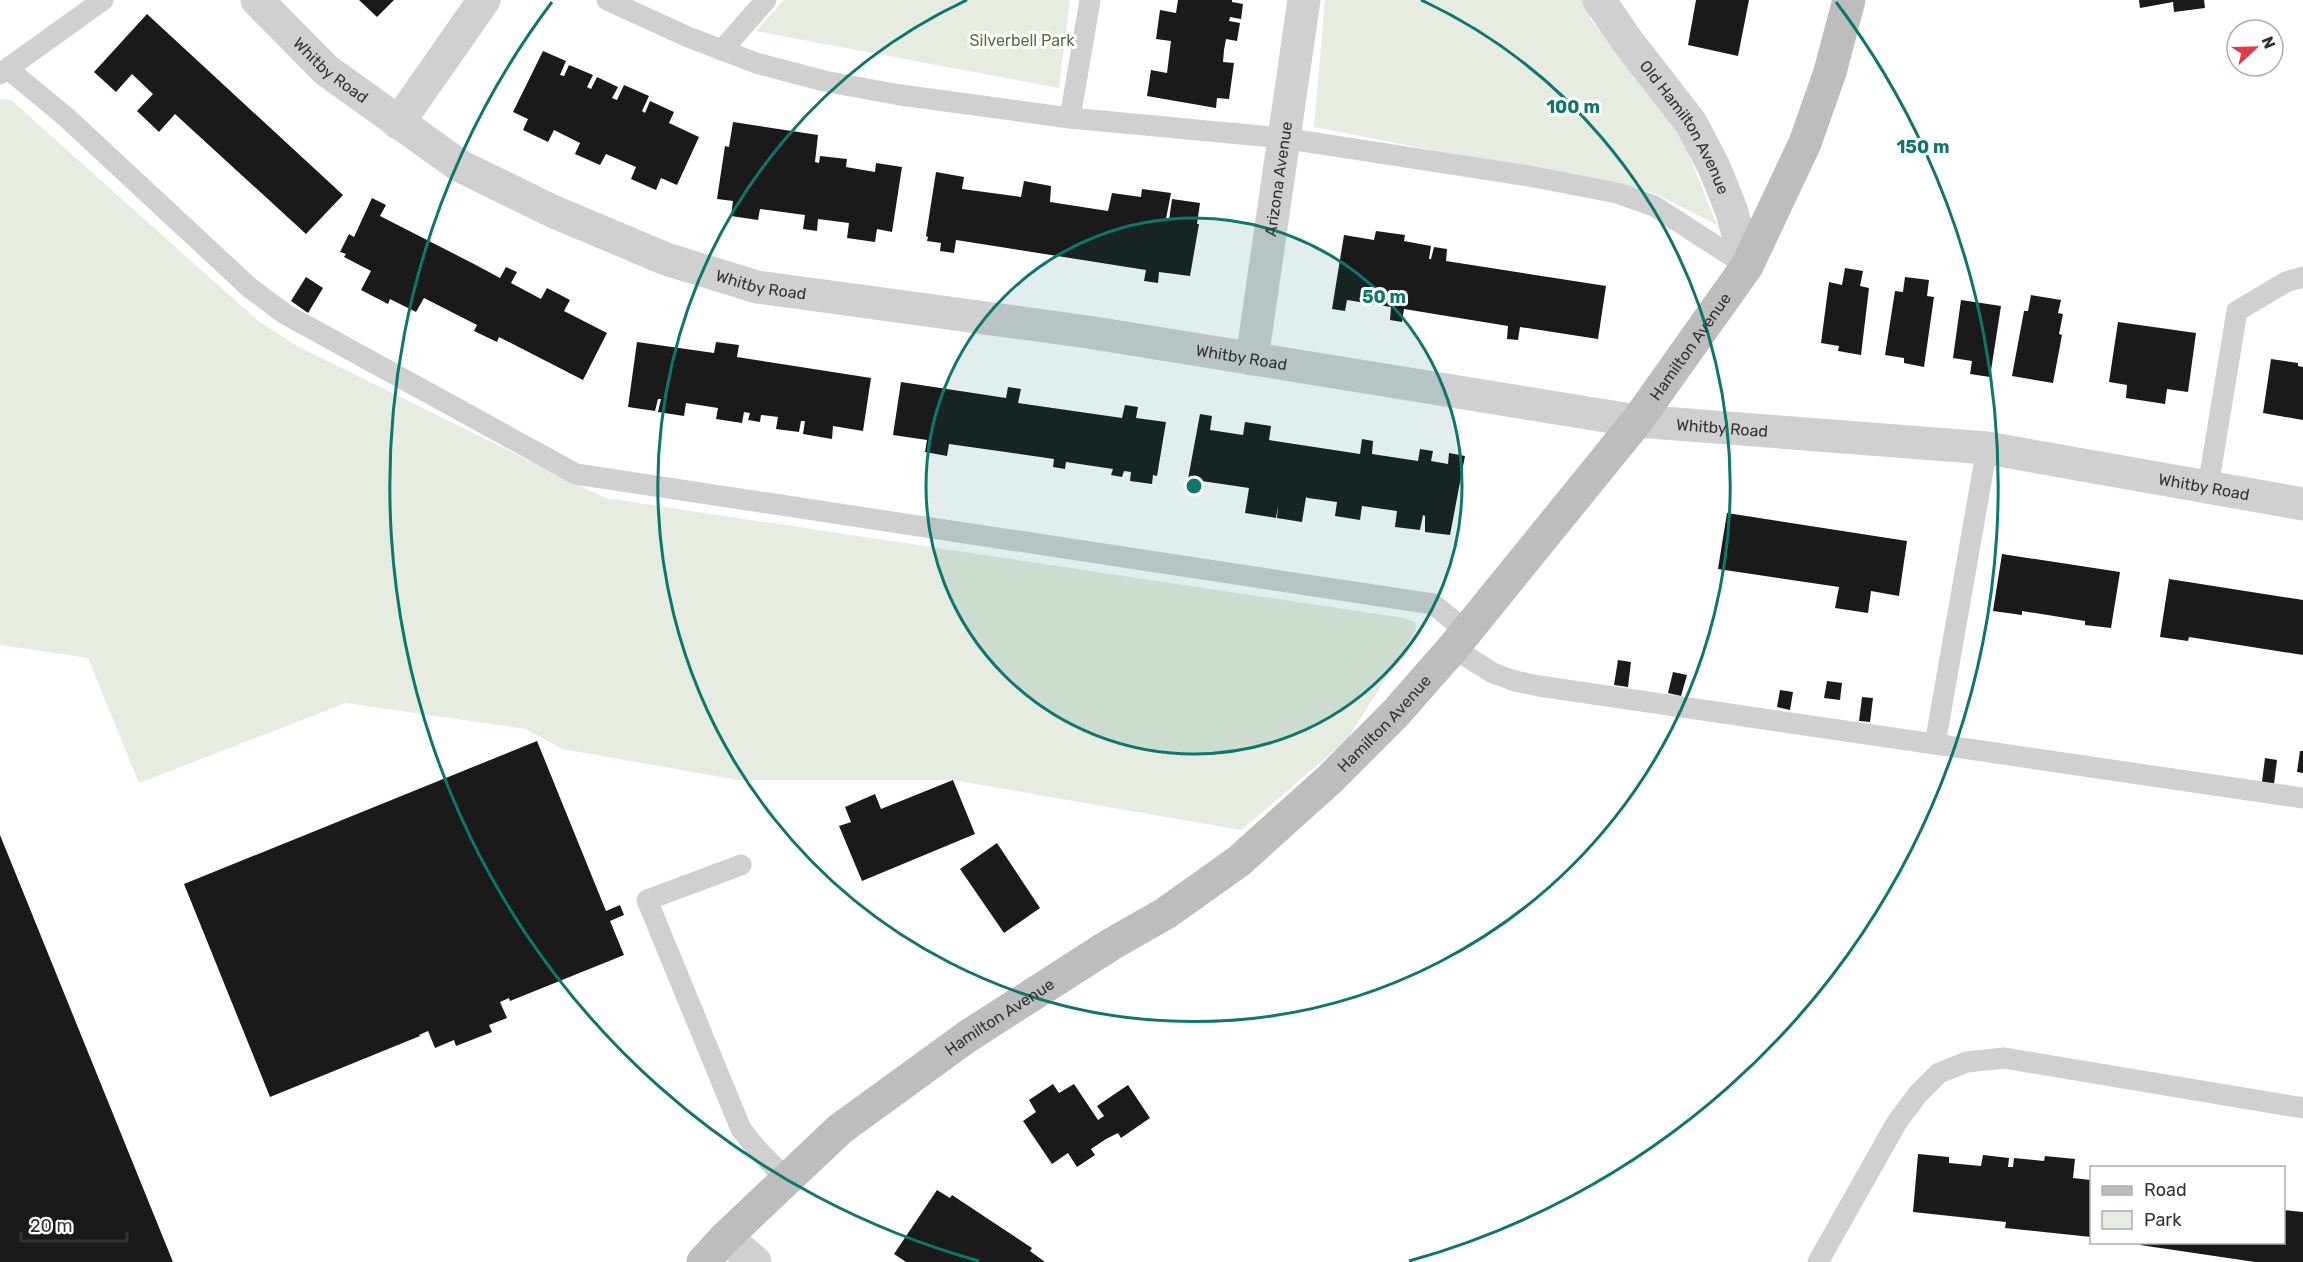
<svg xmlns="http://www.w3.org/2000/svg" width="2303" height="1262" viewBox="0 0 2303 1262" font-family="Rubik,sans-serif">
	<rect width="100%" height="100%" fill="#fff"/>
	<g fill="#e6ecdf">
		<path d="M784,0H1070L1059,88L756,31Z"/>
		<path d="M1325,0H1589L1590,19L1681,135L1717,225L1654,193L1314,127Z"/>
		<path d="M0,99L11,100L257,320L297,346L605,498L1404,618L1415,622L1416,630L1347,740L1241,830L953,780H738L562,749L525,729L346,703L139,783L88,658L0,645Z"/>
	</g>
	<g fill="#1a1a1a">
		<path d="M359,0H394L377,17Z"/>
		<path d="M1178,0H1232V2L1243,4L1241,19L1230,17L1229,21L1240,23L1237,41L1226,39L1224,50L1223,62L1234,63L1229,99L1217,98L1216,108L1147,96L1151,70L1167,73L1171,41L1156,39L1160,10L1176,13Z"/>
		<path d="M1696,0H1749L1738,56L1688,45Z"/>
		<path d="M2139,0H2204L2205,8L2174,12L2173,2L2140,8Z"/>
		<path d="M147,14L343,195L306,234L175,114L159,132L137,111L153,94L132,74L116,92L94,72Z"/>
		<path d="M543,51L566,61L560,75L564,76L569,65L593,75L587,87L591,89L597,77L618,87L612,98L617,100L624,85L649,96L642,111L645,113L650,101L674,112L669,123L699,137L677,185L661,178L656,190L631,179L636,167L606,154L600,165L575,154L580,143L554,130L548,142L523,130L528,119L513,112Z"/>
		<path d="M733,122L818,135L815,162L819,163L820,156L847,159L846,167L875,172L876,163L902,167L892,232L877,229L875,242L847,238L849,223L818,219L817,231L803,229L805,215L760,209L758,220L731,216L733,201L717,199L725,146L729,147Z"/>
		<path d="M936,172L964,177L962,189L1021,197L1024,181L1051,186L1050,202L1108,211L1112,193L1141,197L1142,189L1171,193L1166,219L1169,220L1172,199L1200,203L1197,224H1199L1190,276L1159,272L1158,283L1144,281L1146,270L956,240L954,253L940,251L941,243L927,241L928,237L926,236Z"/>
		<path d="M372,198L386,205L380,216L474,264L500,278L506,267L517,272L511,283L541,299L547,288L570,300L564,311L607,333L583,380L499,337L497,342L474,331L477,325L424,298L416,312L390,299L388,304L361,290L371,271L344,257L346,254L340,252L349,234L354,237Z"/>
		<path d="M1376,231L1405,235L1404,241L1431,246L1429,259H1431L1434,247L1447,249L1446,261L1606,286L1598,339L1520,327L1518,340L1507,339L1508,326L1404,309L1402,322L1390,320L1391,307L1347,300L1345,311L1332,309L1344,235L1374,240Z"/>
		<path d="M1845,268L1863,271L1860,286L1869,288L1861,355L1838,351L1839,346L1821,343L1829,282L1842,285Z"/>
		<path d="M306,277L323,288L308,313L291,301Z"/>
		<path d="M1905,277L1929,280L1927,296L1934,297L1924,367L1904,363V358L1885,355L1895,291L1903,292Z"/>
		<path d="M2031,295L2061,300L2058,313L2063,314L2059,334L2062,335L2053,383L2012,376L2024,311H2028Z"/>
		<path d="M1961,300L2001,306L1990,377L1970,374L1972,361L1953,358Z"/>
		<path d="M2118,322L2196,333L2188,392L2167,389L2165,404L2126,398L2127,385L2109,382Z"/>
		<path d="M637,342L714,353L716,342L739,345L737,357L871,378L863,431L833,426L832,439L803,434L805,421H801L799,432L776,429L778,417L761,415L760,422L748,420L750,413L744,412L742,423L716,419L718,408L686,403L684,416L658,412L661,399H658L655,411L628,407Z"/>
		<path d="M2271,359L2298,363V366L2303,367V420L2263,413Z"/>
		<path d="M901,382L1006,398L1008,387L1021,389L1018,403L1122,418L1125,405L1138,407L1136,418L1166,422L1157,476L1153,475L1152,484L1130,481L1131,472L1124,471L1122,477L1111,475L1113,469L1066,462L1065,469L1053,467L1054,459L949,444L947,456L925,452L927,440L893,435Z"/>
		<path d="M1200,414L1212,416L1210,430L1243,435L1245,422L1271,426L1269,440L1360,454L1362,439L1373,441L1372,454L1418,461L1420,449L1433,451L1431,461L1448,464L1449,453L1465,456L1450,535L1425,532V516L1423,515L1420,530L1395,527L1397,511L1362,506L1360,520L1335,516L1337,502L1308,498L1306,497L1302,522L1277,518L1278,506L1276,518L1245,513L1249,488L1188,479Z"/>
		<path d="M1727,513L1907,541L1899,596L1871,591L1868,613L1835,608L1839,587L1718,569Z"/>
		<path d="M2002,554L2120,572L2111,628L2085,625V621L2022,611V615L1993,611Z"/>
		<path d="M2169,579L2303,600V655L2189,637L2188,641L2160,637Z"/>
		<path d="M1618,660L1631,662L1628,687L1614,685Z"/>
		<path d="M1673,672L1687,675L1681,696L1668,693Z"/>
		<path d="M1827,681L1842,683L1840,700L1824,698Z"/>
		<path d="M1780,690L1793,692L1790,710L1777,707Z"/>
		<path d="M1862,697L1873,698L1870,722L1859,721Z"/>
		<path d="M537,741L606,911L620,905L624,915L610,921L624,955L510,1001L509,998L500,1002L507,1018L489,1025L492,1032L456,1046L454,1040L435,1048L428,1031L419,1035L420,1036L270,1097L184,884Z"/>
		<path d="M2300,751H2303V773L2297,772Z"/>
		<path d="M2265,758L2277,760L2274,784L2262,782Z"/>
		<path d="M953,780L975,834L862,881L839,826L851,822L845,807L875,794L881,809Z"/>
		<path d="M0,835L173,1262H0Z"/>
		<path d="M997,843L1040,908L1004,933L960,869Z"/>
		<path d="M1053,1084L1059,1093L1074,1084L1098,1120L1104,1116L1097,1106L1128,1085L1150,1118L1121,1138L1118,1133L1106,1139L1091,1149L1095,1155L1077,1167L1068,1153L1052,1164L1023,1121L1036,1112L1029,1100Z"/>
		<path d="M1918,1154L1949,1157V1163L1981,1166L1983,1155L2009,1158L2008,1167H2013L2014,1158L2044,1161L2045,1156L2075,1159L2073,1178L2091,1180V1237L2005,1228L2006,1222L1913,1212Z"/>
		<path d="M937,1190L950,1198L952,1195L1032,1248L1030,1251L1045,1262H906L894,1254Z"/>
		<path d="M2284,1210L2303,1212V1262H2255L2140,1245L2141,1242H2284Z"/>
	</g>
	<g fill="none" stroke-linecap="round" stroke-linejoin="round">
		<g stroke="#d0d0d0" stroke-width="21">
			<path d="M607,0L688,37L756,63L824,81L900,95L1070,118L1283,138L1529,176L1617,193L1654,206L1747,266"/>
			<path d="M722,50L766,0"/>
			<path d="M8,69L66,117L250,288L285,314L576,474L1433,604L1466,631"/>
			<path d="M0,74L103,0"/>
			<path d="M1070,118L1090,0"/>
			<path d="M2208,487L2237,311L2286,282L2303,277"/>
			<path d="M1453,648L1493,673L1515,681L1539,686L2303,798"/>
			<path d="M1935,744L1987,448"/>
			<path d="M741,865L647,900L741,1129L757,1149L786,1179"/>
			<path d="M1818,1262L1897,1122L1918,1094L1939,1073L1967,1062L2004,1058L2303,1108"/>
		</g>
		<g stroke="#d0d0d0" stroke-width="33">
			<path id="s1" d="M257,0L326,70L460,166L552,211L666,259L757,287L1088,332L1637,421L1987,448L2303,504"/>
			<path id="s2" d="M1599,0L1628,42L1691,123L1714,167L1731,209L1747,266"/>
			<path d="M398,123L484,0"/>
			<path id="s3" d="M1252,359L1304,0"/>
			<path d="M726,1237L755,1262"/>
		</g>
		<path stroke="#bdbdbd" stroke-width="33" id="s4" d="M703,1262L726,1237L840,1129L968,1036L1110,945L1166,913L1239,861L1330,779L1394,715L1453,648L1637,421L1747,266L1805,143L1830,72L1849,0"/>
	</g>
	<circle cx="1194" cy="486" r="268" fill="#0f766e" fill-opacity=".12"/>
	<g fill="none" stroke="#0f766e" stroke-width="3">
		<circle cx="1194" cy="486" r="268"/>
		<path d="M1421 0A536 536 0 1 1 967 0"/>
		<path d="M979 1261A804 804 0 0 1 552 2M1836 2A804 804 0 0 1 1409 1261"/>
	</g>
	<g text-anchor="middle" stroke-width="6" stroke-linejoin="round" paint-order="stroke">
		<g font-size="16" fill="#56703f" stroke="#fff">
			<text x="1022" y="46">Silverbell Park</text>
		</g>
		<g font-size="16" fill="#333" stroke="#fff">
			<text dy="6" stroke="none"><textPath href="#s1" startOffset="102">Whitby Road</textPath></text>
			<text dy="6" stroke="none"><textPath href="#s2" startOffset="154">Old Hamilton Avenue</textPath></text>
			<text dy="6" stroke="none"><textPath href="#s3" startOffset="182">Arizona Avenue</textPath></text>
			<text dy="6" stroke="none"><textPath href="#s1" startOffset="588">Whitby Road</textPath></text>
			<text dy="6" stroke="none"><textPath href="#s4" startOffset="1358">Hamilton Avenue</textPath></text>
			<text dy="6" stroke="none"><textPath href="#s1" startOffset="1074">Whitby Road</textPath></text>
			<text dy="6" stroke="none"><textPath href="#s1" startOffset="1560">Whitby Road</textPath></text>
			<text dy="6" stroke="none"><textPath href="#s1" startOffset="2046">Whitby Road</textPath></text>
			<text dy="6" stroke="none"><textPath href="#s4" startOffset="872">Hamilton Avenue</textPath></text>
			<text dy="6" stroke="none"><textPath href="#s4" startOffset="386">Hamilton Avenue</textPath></text>
		</g>
	</g>
	<circle cx="1194" cy="486" r="9" fill="#0f766e" stroke="#fff" stroke-width="3"/>
	<g font-size="18" text-anchor="middle" font-weight="bold" fill="#0f766e" stroke="#fff" stroke-width="6" stroke-linejoin="round" paint-order="stroke">
		<text x="1573" y="113">100 m</text>
		<text x="1923" y="153">150 m</text>
		<text x="1384" y="303">50 m</text>
	</g>
	<rect x="2090" y="1166" width="195" height="78" fill="#ffffff" stroke="#adadad" stroke-width="1.5"/>
	<rect x="2102" y="1186" width="30" height="9" fill="#bdbdbd" stroke="#adadad" stroke-width="1.5"/>
	<text x="2144" y="1196" font-size="18" fill="#333333">Road</text>
	<rect x="2102" y="1211" width="30" height="18" fill="#e6ecdf" stroke="#adadad" stroke-width="1.5"/>
	<text x="2144" y="1226" font-size="18" fill="#333333">Park</text>
	<g transform="translate(2255 48) rotate(68)"><circle r="28" fill="#ffffff" stroke="#adadad" stroke-width="1.5"/>
	<path d="M0-4.5L10 22L0 15L-10 22Z" fill="#e63946"/>
	<text y="-9" font-size="16" font-weight="bold" text-anchor="middle" fill="#333333">N</text>
	</g>
	<path d="M21 1232v9h106v-9" fill="none" stroke="#333333" stroke-width="3"/>
	<text x="30" y="1232" font-size="18" fill="#333333" stroke="#ffffff" stroke-width="4.5" paint-order="stroke">20 m</text>
</svg>
